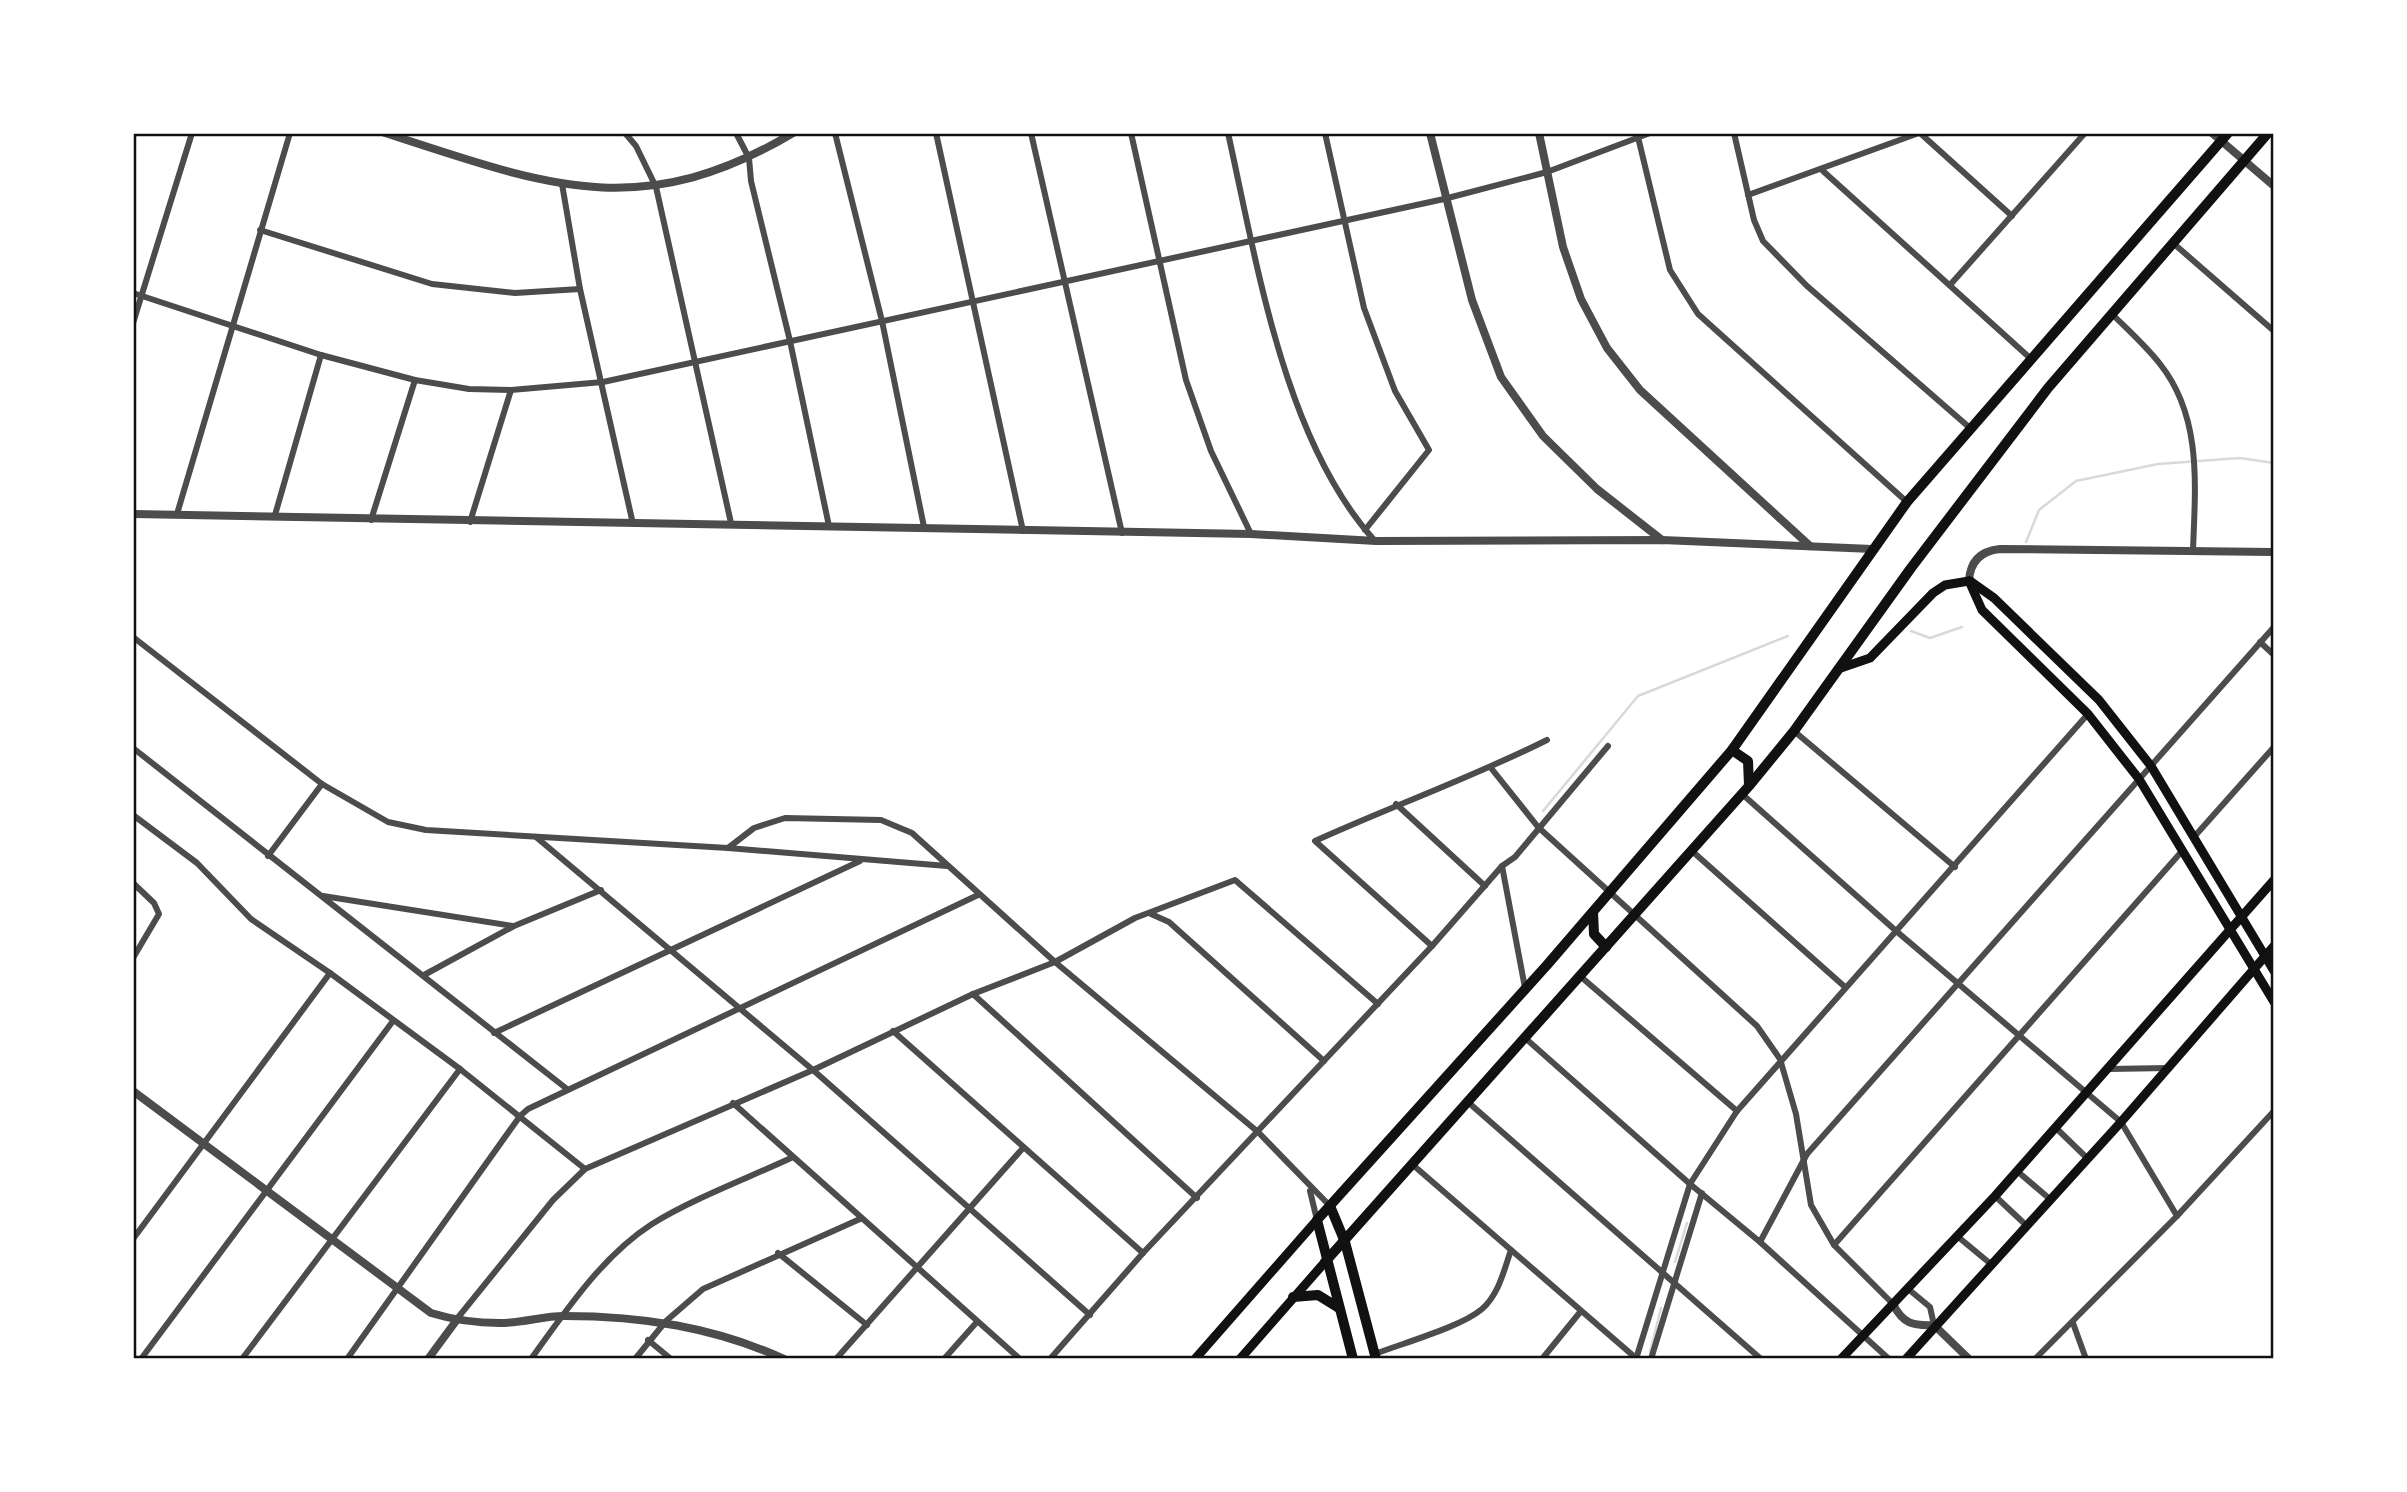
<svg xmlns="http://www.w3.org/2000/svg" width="2407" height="1492" viewBox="0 0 2407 1492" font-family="Inter,sans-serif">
	<rect width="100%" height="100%" fill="#fff"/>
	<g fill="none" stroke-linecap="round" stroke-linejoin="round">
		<g stroke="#d9d9d9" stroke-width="2.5">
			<path d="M2026,542L2039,510L2076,481L2158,464L2240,458L2274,463"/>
			<path d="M1911,631L1930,638L1962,627"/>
			<path d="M1543,811L1638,696L1788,636"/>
			<path d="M1675,1262L1687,1223"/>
			<path d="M1650,1352L1661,1308"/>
		</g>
		<g stroke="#4c4c4c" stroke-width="6">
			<path d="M625,133L636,146L656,187L731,523"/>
			<path d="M736,133L749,158L751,181L790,341L829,526"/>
			<path d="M835,133L882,321L924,527"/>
			<path d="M936,133L1023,531"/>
			<path d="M1031,133L1122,533"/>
			<path d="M1131,133L1186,380L1211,451L1251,534"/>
			<path d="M1228,133C1257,263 1284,441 1375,541"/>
			<path d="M1325,133L1364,308L1395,391L1429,450L1365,530"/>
			<path d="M1734,133L1754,220L1763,241L1807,286L1970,428"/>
			<path d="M1920,133L2012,216"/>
			<path d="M1638,137L1670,270L1698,314L1907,502"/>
			<path d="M1823,171L2030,358"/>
			<path d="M562,184L580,289L633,524"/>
			<path d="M1748,195L1919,133"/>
			<path d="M260,230L432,284L515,293L580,289"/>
			<path d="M2173,243L2274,331"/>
			<path d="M1950,285L2085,133"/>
			<path d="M133,293L321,355L415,380L469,389L511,390L603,382L1444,199L1547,172L1650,133"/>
			<path d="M2112,314C2128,330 2146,346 2160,364C2203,418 2195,488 2193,551"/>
			<path d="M133,323L192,133"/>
			<path d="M177,514L290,133"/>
			<path d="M275,515L321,355"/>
			<path d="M371,520L415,380"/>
			<path d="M470,522L511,390"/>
			<path d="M133,637L322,784L388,822L426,830L728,848L947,866"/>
			<path d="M2260,642L2274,655"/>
			<path d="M1794,731L1955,867"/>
			<path d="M133,748L567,1089"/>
			<path d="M1491,768L1538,827L1757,1026L1780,1059L1796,1114L1811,1205L1834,1245L1893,1304"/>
			<path d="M1742,794L1895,930L2121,1122L2177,1216"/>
			<path d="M1396,804L1485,886"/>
			<path d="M133,815L197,863L251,919L330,973L460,1069L585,1169"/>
			<path d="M536,837L813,1070L1090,1315"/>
			<path d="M2194,837L2274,747"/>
			<path d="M728,848L754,828L785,818L881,820L912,833L1055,962L1258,1132L1330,1206"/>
			<path d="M1692,851L1845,987"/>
			<path d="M268,856L322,784"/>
			<path d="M1502,866L1525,988"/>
			<path d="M133,883L154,903L159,914L133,958"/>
			<path d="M323,896L513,926"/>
			<path d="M1151,914L1169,922L1324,1061"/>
			<path d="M1432,946L1315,841C1392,806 1471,778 1547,740"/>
			<path d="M424,975L514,926L601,890"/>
			<path d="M1580,976L1737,1111"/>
			<path d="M973,994L1197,1198"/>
			<path d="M893,1031L1143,1253"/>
			<path d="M494,1033L860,861"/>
			<path d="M1525,1038L1690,1184L1760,1242L1889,1359"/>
			<path d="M2109,1069L2168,1068"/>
			<path d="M733,1103L1020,1359"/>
			<path d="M1469,1103L1761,1359"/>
			<path d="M2056,1128L2088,1159"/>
			<path d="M1413,1165L1637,1359"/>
			<path d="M2017,1171L2051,1200"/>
			<path d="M1310,1191L1317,1220"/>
			<path d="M1995,1196L2027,1226"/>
			<path d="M1957,1236L1992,1265"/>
			<path d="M133,1239L330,973"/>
			<path d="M1760,1242L1807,1154L2274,627"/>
			<path d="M1834,1245L2183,850"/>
			<path d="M778,1253L867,1325"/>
			<path d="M1907,1288L1930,1307L1934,1325"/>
			<path d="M456,1320L553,1200L585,1169L813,1070L973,994L1055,962L1135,918L1235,880L1378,1004"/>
			<path d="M2073,1323L2086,1359"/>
			<path d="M648,1340L671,1359"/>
			<path d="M1375,1354C1403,1343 1461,1327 1482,1309C1499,1294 1504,1270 1511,1250"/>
			<path d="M141,1359L393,1021"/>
			<path d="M242,1359L460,1069"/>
			<path d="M347,1359L520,1116L528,1109L978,895"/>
			<path d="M531,1359C565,1312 602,1256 652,1224C692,1199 748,1178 791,1158"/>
			<path d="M635,1359L666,1321L703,1289L860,1219"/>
			<path d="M836,1359L1023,1148"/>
			<path d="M944,1359L976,1323"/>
			<path d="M1050,1359L1143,1253L1432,946L1502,866L1515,857L1608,746"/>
			<path d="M1542,1359L1581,1311"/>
			<path d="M1636,1359L1690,1184L1737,1111L2088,714"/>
			<path d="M1651,1359L1702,1193"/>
			<path d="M2035,1359L2177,1216L2274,1111"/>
		</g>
		<g stroke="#4c4c4c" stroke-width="8">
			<path d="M385,133C543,184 639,225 793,133"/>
			<path d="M1430,133L1472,300L1501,377L1543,436L1597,489L1662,540"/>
			<path d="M1539,133L1563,247L1581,299L1607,348L1640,390L1810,546"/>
			<path d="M2212,133L2274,186"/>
			<path d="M133,514L1251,534L1376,541L1662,540L1872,549"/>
			<path d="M1969,581C1970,561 1981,551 2000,549L2274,552"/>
			<path d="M133,1091L431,1313C454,1320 476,1323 500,1323C522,1323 543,1316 564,1316C642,1316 714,1327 784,1359"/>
			<path d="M1893,1304C1903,1324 1913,1326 1934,1325L1969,1359"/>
			<path d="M428,1359L456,1321"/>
		</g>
		<g stroke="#111" stroke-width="9">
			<path d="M1969,581L1982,610L2088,714L2139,779L2274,1002"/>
			<path d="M1970,581L1994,598L2099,700L2151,766L2274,971"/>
			<path d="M1838,669L1870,658L1933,593L1945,585L1969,581"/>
			<path d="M1195,1359L1317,1220"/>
			<path d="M1240,1359L1325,1262"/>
			<path d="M1841,1359L1995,1196L2274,880"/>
			<path d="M1906,1359L2121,1122L2274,946"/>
		</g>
		<g stroke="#111" stroke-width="10">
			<path d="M1732,750L1748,761L1749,785"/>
			<path d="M1593,912L1594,934L1606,947"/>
			<path d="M1330,1206L1345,1242L1376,1359"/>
			<path d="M1325,1262L1749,786L1794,731L1911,568L2048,388L2268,133"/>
			<path d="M1293,1297L1318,1295L1339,1308"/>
			<path d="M1353,1359L1317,1220L1547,965L1732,750L1907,502L2228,133"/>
		</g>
	</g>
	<rect width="2407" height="1492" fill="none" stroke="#ffffff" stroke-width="270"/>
	<rect x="135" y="135" width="2137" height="1222" fill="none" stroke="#111" stroke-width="2.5"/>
</svg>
